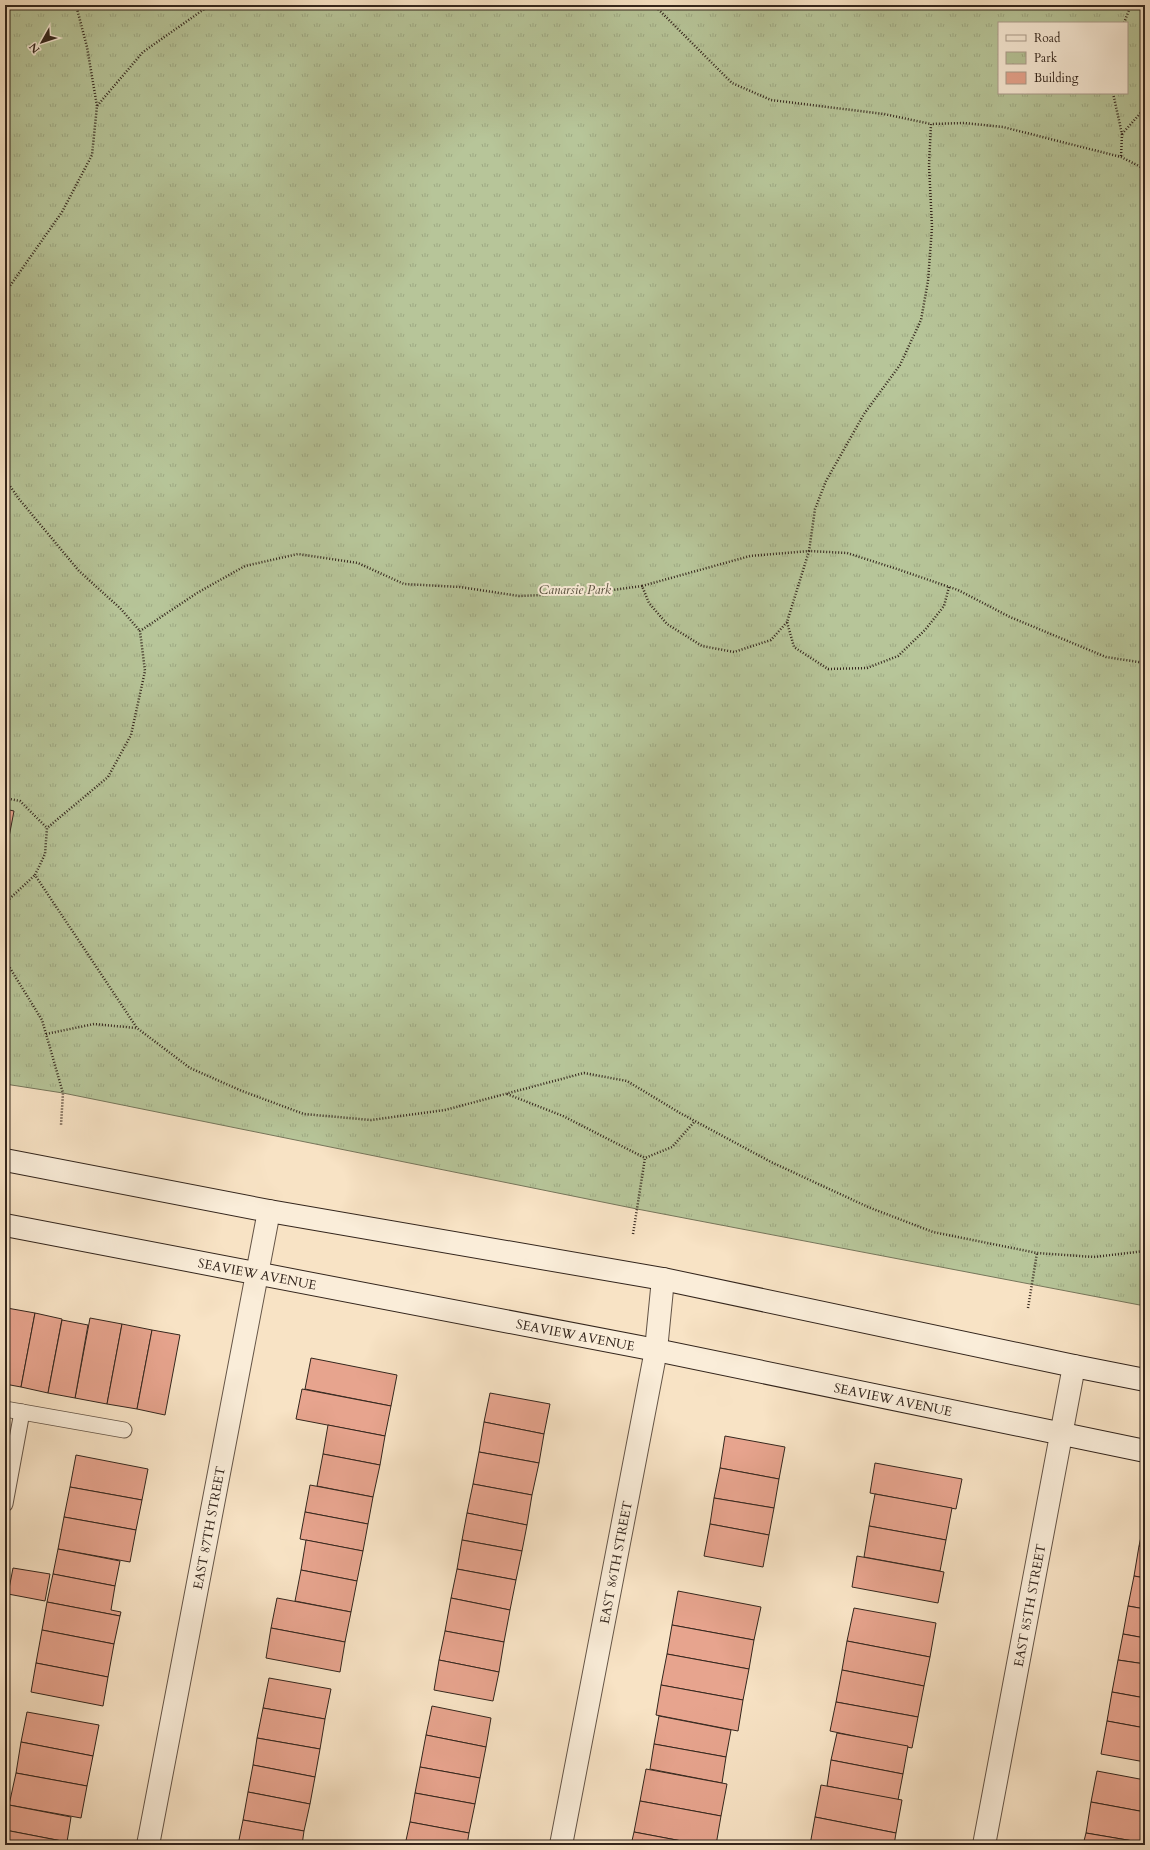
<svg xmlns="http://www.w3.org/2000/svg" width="1150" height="1850" viewBox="0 0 1150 1850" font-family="Cardo,serif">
	<defs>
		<pattern id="park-tufts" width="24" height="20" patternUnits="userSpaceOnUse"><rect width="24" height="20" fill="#b7c599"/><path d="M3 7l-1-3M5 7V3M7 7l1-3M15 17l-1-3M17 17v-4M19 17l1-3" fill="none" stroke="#9ea983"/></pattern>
	</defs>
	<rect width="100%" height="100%" fill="#f8e3c5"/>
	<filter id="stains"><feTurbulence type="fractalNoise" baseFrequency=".005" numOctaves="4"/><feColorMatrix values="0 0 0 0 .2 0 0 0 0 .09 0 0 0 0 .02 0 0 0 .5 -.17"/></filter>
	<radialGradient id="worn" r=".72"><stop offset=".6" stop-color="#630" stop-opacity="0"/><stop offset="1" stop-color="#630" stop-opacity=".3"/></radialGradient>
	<path fill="url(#park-tufts)" stroke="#76765b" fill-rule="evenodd" d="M5,5H1145V1306L637,1209L63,1093L5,1084ZM999,23H1127V93H999Z"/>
	<g fill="#e7a48e" stroke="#34261d">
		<path d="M5,809L14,811L5,858Z"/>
		<path d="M5,1300H8L5,1318Z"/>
		<path d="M7,1308L35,1313L21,1387L5,1384V1318Z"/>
		<path d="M35,1313L62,1319L48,1393L21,1387Z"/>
		<path d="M90,1318L122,1324L107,1404L75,1398Z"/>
		<path d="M62,1320L88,1325L75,1398L48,1393Z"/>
		<path d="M122,1324L152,1330L137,1409L107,1404Z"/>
		<path d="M152,1330L180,1335L165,1415L137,1409Z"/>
		<path d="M311,1358L397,1375L391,1406L305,1389Z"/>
		<path d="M302,1389L391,1406L385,1436L296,1419Z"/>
		<path d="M490,1393L550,1404L544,1434L484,1422Z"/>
		<path d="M484,1422L544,1434L539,1463L479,1452Z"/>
		<path d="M328,1425L385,1436L380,1465L323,1454Z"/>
		<path d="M725,1436L785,1447L779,1479L720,1468Z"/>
		<path d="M479,1452L539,1463L532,1495L473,1484Z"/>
		<path d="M323,1454L380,1465L373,1497L317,1486Z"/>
		<path d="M76,1455L148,1469L142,1500L70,1487Z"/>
		<path d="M875,1463L962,1479L956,1509L870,1493Z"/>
		<path d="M720,1468L779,1479L774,1508L714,1498Z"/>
		<path d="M473,1484L532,1495L527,1525L467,1513Z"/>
		<path d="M310,1485L373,1497L368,1524L305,1512Z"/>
		<path d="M70,1487L142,1500L136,1530L64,1517Z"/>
		<path d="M875,1494L952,1508L946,1540L869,1526Z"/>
		<path d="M714,1498L774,1508L769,1535L710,1524Z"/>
		<path d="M305,1512L368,1524L363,1551L300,1539Z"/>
		<path d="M467,1513L527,1525L522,1551L462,1540Z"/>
		<path d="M64,1517L136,1530L130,1562L58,1549Z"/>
		<path d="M1145,1518V1547L1139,1546Z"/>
		<path d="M710,1524L769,1535L763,1567L704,1556Z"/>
		<path d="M869,1526L946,1540L940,1571L864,1557Z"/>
		<path d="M306,1540L363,1551L357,1581L301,1570Z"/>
		<path d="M462,1540L522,1551L516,1580L457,1569Z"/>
		<path d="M1139,1546L1145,1547V1578L1134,1576Z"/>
		<path d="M58,1549L120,1561L115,1586L53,1574Z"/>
		<path d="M857,1556L944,1572L938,1603L852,1587Z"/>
		<path d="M13,1568L50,1574L45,1601L8,1594Z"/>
		<path d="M457,1569L516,1580L510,1610L451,1598Z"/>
		<path d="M301,1570L357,1581L351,1612L295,1601Z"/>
		<path d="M53,1574L115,1586L111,1610L121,1612L120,1616L47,1602Z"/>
		<path d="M1134,1576L1145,1578V1609L1128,1606Z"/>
		<path d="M678,1591L761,1607L754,1640L672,1625Z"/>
		<path d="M277,1598L351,1612L345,1642L271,1628Z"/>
		<path d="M451,1598L510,1610L504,1642L445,1631Z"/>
		<path d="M47,1602L120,1616L114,1644L42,1630Z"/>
		<path d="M1128,1606L1145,1609V1638L1123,1634Z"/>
		<path d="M854,1608L936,1623L930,1657L847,1641Z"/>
		<path d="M672,1625L754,1640L749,1669L667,1654Z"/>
		<path d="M271,1628L345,1642L340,1672L266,1658Z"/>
		<path d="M42,1630L114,1644L108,1677L36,1663Z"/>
		<path d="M445,1631L504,1642L499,1672L439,1660Z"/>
		<path d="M1123,1634L1145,1638V1664L1118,1660Z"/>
		<path d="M847,1641L930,1657L924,1686L842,1670Z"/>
		<path d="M667,1654L749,1669L743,1700L661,1685Z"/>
		<path d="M439,1660L499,1672L493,1701L434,1690Z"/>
		<path d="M1118,1660L1145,1664V1698L1112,1692Z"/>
		<path d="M36,1663L108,1677L103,1706L31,1692Z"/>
		<path d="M842,1670L924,1686L918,1717L836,1702Z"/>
		<path d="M269,1678L331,1689L325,1719L263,1708Z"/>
		<path d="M661,1685L743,1700L738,1731L656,1715Z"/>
		<path d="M1112,1692L1145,1698V1728L1107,1721Z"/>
		<path d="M836,1702L918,1717L912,1748L830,1731Z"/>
		<path d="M432,1706L491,1718L486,1747L426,1735Z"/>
		<path d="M263,1708L325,1719L320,1749L257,1738Z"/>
		<path d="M27,1712L99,1725L93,1756L21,1742Z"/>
		<path d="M659,1716L731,1730L726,1757L654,1744Z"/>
		<path d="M1107,1721L1145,1728V1762L1101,1754Z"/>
		<path d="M837,1733L908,1746L903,1774L831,1760Z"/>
		<path d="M426,1735L486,1747L480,1778L420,1767Z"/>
		<path d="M257,1738L320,1749L315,1777L253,1765Z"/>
		<path d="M21,1742L93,1756L87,1786L16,1773Z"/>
		<path d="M654,1744L726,1757L722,1783L650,1769Z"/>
		<path d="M831,1760L903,1774L898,1800L827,1786Z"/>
		<path d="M253,1765L315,1777L310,1804L248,1792Z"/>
		<path d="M420,1767L480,1778L475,1804L415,1793Z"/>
		<path d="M646,1769L727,1784L721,1816L640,1801Z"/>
		<path d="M1097,1771L1145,1780V1812L1091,1802Z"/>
		<path d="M16,1773L87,1786L81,1818L9,1805Z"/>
		<path d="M821,1785L902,1800L896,1833L815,1817Z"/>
		<path d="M248,1792L310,1804L304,1831L243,1820Z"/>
		<path d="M415,1793L475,1804L469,1833L410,1822Z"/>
		<path d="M640,1801L721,1816L716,1845H703L634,1832Z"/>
		<path d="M1091,1802L1145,1812V1843L1086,1833Z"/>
		<path d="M9,1805L71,1817L67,1842L5,1830Z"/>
		<path d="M815,1817L896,1833L894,1845H810Z"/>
		<path d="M243,1820L304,1831L302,1845H238Z"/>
		<path d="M410,1822L469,1833L467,1845H405Z"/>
		<path d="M5,1830L67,1842L66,1845H5Z"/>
		<path d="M634,1832L703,1845H631Z"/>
		<path d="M1086,1833L1145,1843V1845H1083Z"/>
	</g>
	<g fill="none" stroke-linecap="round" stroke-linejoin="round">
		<g stroke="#655547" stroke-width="17">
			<g id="lane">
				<path d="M5,1409L124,1430"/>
				<path d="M5,1504L22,1412"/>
			</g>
		</g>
		<g stroke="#655547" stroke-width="24">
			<g id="street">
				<path id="s1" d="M148,1845L269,1211"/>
				<path id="s2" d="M561,1845L656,1350L663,1279"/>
				<path id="s3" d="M984,1845L1074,1366"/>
			</g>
		</g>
		<g stroke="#34261d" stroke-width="24">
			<g id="secondary">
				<path d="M5,1160L269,1211L663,1279L1074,1366L1145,1380"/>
				<path id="s4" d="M5,1225L656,1350L1145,1451"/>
			</g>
		</g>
		<g stroke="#34261d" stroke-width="2.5" stroke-dasharray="1 2" stroke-linecap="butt">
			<path d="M76,5L87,47L97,106"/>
			<path d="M654,5L732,83L771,100L884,114L931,124"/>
			<path d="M1124,23L1131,5"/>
			<path d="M1113,93L1122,134L1121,157"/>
			<path d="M1122,134L1145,108"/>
			<path d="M5,293L62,212L92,155L97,106L143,52L210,5"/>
			<path d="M5,479L19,499L79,571L120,608L140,631"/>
			<path d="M642,586L591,593L519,596L460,587L404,584L358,563L298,554L245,566L197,593L140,631L145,671L131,735L108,777L47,828L45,854L35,875L137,1028L190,1068L242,1091L304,1114L371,1120L445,1110L584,1073L627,1081L680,1113L771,1162L868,1207L933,1232L1037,1253L1094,1257L1145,1251"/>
			<path d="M949,587L944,606L925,630L898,656L867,668L828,669L794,647L787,622L809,551L847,553L897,569L958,590L1010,617L1106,657L1145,663"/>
			<path d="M787,622L771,640L734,652L702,646L667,624L649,603L642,586L750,556L809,551L815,509L826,481L864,414L900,365L921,320L928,281L932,227L929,165L931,124L964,123L1003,127L1121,157L1145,169"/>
			<path d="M5,798L20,801L47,828"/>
			<path d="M5,903L35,875"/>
			<path d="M5,960L42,1020L63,1093L61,1125"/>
			<path d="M46,1034L94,1024L136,1028"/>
			<path d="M507,1094L563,1116L645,1158"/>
			<path d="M633,1234L645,1158L672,1147L695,1121"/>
			<path d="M1028,1308L1037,1253"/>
		</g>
		<use href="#lane" stroke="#faedd9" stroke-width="15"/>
		<use href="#street" stroke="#faedd9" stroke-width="22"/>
		<use href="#secondary" stroke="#faedd9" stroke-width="22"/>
	</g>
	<g text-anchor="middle" stroke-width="4" stroke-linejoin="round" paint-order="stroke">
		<g font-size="13" font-style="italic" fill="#554e3c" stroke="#faedd9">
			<text x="575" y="594">Canarsie Park</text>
		</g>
		<g font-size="13" fill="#34261d" stroke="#faedd9">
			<text dy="5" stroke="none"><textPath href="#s4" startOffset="257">SEAVIEW AVENUE</textPath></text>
			<text dy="5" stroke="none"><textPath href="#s4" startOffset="581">SEAVIEW AVENUE</textPath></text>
			<text dy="5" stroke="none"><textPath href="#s4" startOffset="905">SEAVIEW AVENUE</textPath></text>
			<text dy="5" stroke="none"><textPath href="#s1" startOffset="323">EAST 87TH STREET</textPath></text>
			<text dy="5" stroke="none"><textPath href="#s2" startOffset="288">EAST 86TH STREET</textPath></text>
			<text dy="5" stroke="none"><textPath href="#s3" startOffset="244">EAST 85TH STREET</textPath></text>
		</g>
	</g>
	<rect width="1150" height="1850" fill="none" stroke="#f8e3c5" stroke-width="20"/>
	<rect x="6" y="6" width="1138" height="1838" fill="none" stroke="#34261d" stroke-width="2"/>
	<rect x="10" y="10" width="1130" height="1830" fill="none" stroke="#34261d"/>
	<rect x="998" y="22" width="130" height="72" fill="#faedd9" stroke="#ab9d8e"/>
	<rect x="1006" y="35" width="20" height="6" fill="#faedd9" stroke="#ab9d8e"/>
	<text x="1034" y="42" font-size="12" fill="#34261d">Road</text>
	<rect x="1006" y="52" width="20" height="12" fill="url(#park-tufts)" stroke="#ab9d8e"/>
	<text x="1034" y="62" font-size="12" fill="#34261d">Park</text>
	<rect x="1006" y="72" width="20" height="12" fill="#e7a48e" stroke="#ab9d8e"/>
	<text x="1034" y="82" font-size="12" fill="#34261d">Building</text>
	<g transform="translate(42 42) rotate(231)" stroke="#faedd9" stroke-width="3" paint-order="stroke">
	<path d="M0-3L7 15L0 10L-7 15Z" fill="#34261d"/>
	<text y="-6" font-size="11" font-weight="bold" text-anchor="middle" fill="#34261d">N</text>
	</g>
	<rect width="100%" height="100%" filter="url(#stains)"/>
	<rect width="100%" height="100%" fill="url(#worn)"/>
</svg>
